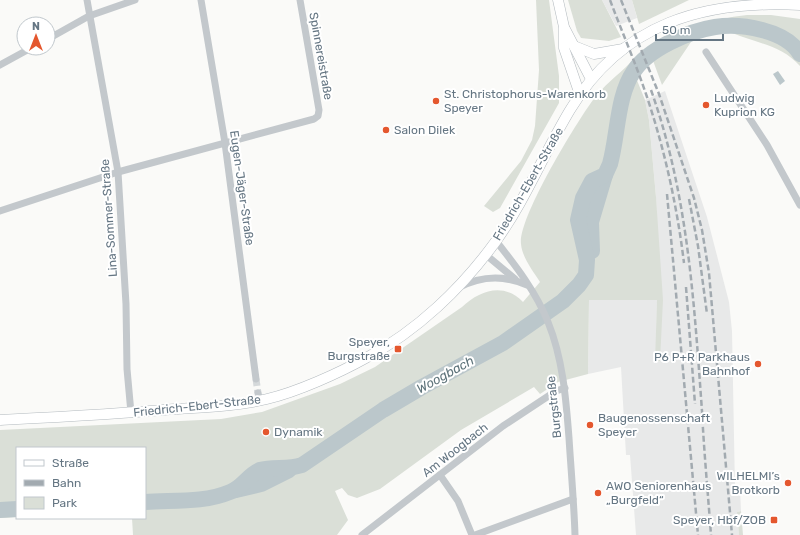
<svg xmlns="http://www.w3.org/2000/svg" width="800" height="535" viewBox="0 0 800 535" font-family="Rubik,sans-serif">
	<rect width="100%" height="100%" fill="#fafaf8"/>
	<g fill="#e8e9e9">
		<path d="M602,0H632L637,18L616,26Z"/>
		<path d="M665,91L707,217L729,302L732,331L735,489H740L741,511L737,512L739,535H636L630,455H626L621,367L588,374L589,300H657L656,362L660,361L656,197L649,120L645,100Z"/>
	</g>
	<g fill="#dadfd7">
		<path d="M536,0H549L559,76V103L500,208L493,212L484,206L521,161L532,140L535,126L539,70Z"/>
		<path d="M568,0H602L621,37L609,41L581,38L577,31Z"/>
		<path d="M632,0H689L639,24Z"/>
		<path d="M747,15H771L800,19V66C785,49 767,45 746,38C739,36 732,32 725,31C714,30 699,34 691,42L662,85L648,47C681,31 710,19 747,15Z"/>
		<path d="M630,63L645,100L649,120L656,197L663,300L660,361L655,362L657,300H589L588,374L558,382L540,394L534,387L461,430L380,489L357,498L348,495L342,488L335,491L348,520L337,535H133L132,518H145V448H17V517L0,518V430L221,419L262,412L340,384L375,367L462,307C480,290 504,282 523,302L540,282C533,271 522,257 521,244C518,218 576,123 593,100C603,86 618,75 630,63Z"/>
		<path d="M741,511L743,535H739L737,512Z"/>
	</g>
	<path fill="#bbc7cb" d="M778,71L785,81L780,85L773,74Z"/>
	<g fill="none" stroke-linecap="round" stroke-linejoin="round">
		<g stroke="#bbc7cb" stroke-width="16">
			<path d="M592,251L591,222L605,175"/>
			<path d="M236,490L261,484L289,470"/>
			<path d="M145,502C173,500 204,503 230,492C242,488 248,475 260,470C273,466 288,470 302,465L383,410L422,387L503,343L563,301L579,285L586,275L587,260L578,220L583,198L592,181L605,175L610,164C618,135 617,95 634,71C648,49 689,31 715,27C741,23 786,30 800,54"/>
			<path d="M0,510L17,509"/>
		</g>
		<path stroke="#d5d9db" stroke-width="7" stroke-dasharray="7 3.5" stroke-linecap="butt" d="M256,379L258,393"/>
		<g stroke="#b3babf" stroke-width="11">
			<g id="secondary">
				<path d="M558,0L564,27V48L580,95"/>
				<path d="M565,29L591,79"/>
				<path d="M574,46L594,54L623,49"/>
				<path d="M0,420C58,417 117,414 175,409C206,407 238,406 267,399C297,392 339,373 366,358C417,331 462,288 496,241C525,201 544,153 570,110C622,23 704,0 800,5"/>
			</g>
		</g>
		<g stroke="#c3c8cc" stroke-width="7">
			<path d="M87,0L118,172L126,304L127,369L131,413"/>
			<path d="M201,0L225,143L256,379"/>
			<path d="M48,39L89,16L135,0"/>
			<path d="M706,52L767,145L800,205"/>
			<path d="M0,65L31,48"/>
			<path d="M0,211L118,172L314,119L318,116L319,110L300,0"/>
			<path d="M496,241C516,266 536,292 548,322C563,359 566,399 569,438C571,470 574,503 575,535"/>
			<path d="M485,254L515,279"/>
			<path d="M458,288C480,276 504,275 527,285"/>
			<path d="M258,393L260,401"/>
			<path d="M440,475L458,501L472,535"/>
			<path d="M362,535L503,426L556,391L565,388"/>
			<path d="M475,535L573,499"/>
		</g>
		<use href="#secondary" stroke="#fff" stroke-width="10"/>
		<g stroke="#a2aab0" stroke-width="2.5" stroke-dasharray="6 3" stroke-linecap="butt">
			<path d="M610,0C622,32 636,64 647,97C665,151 677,206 684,263"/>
			<path d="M621,0L659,94L694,198L702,230L709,273L732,535"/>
			<path d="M651,90C688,194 694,302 702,411C704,452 708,494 711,535"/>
			<path d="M667,194L698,535"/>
			<path d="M689,199L698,246L707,314"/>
			<path d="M686,287L695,404"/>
		</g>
	</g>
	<g fill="#e4572e" stroke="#fff" stroke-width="1.5">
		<circle cx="436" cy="101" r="4"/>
		<circle cx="706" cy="105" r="4"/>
		<circle cx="386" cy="130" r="4"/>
		<rect x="394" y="345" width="8" height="8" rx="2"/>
		<circle cx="758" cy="364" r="4"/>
		<circle cx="590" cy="425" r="4"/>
		<circle cx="266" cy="432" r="4"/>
		<circle cx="788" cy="483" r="4"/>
		<circle cx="598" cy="493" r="4"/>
		<rect x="770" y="516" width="8" height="8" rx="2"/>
	</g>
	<g text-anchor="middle" stroke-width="4" stroke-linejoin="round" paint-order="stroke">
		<g font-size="12" fill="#657683" stroke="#fff">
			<text transform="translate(321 56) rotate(80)" y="4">Spinnereistraße</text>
			<text transform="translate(528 184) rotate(-60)" y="4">Friedrich-Ebert-Straße</text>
			<text transform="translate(242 188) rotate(82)" y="4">Eugen-Jäger-Straße</text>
			<text transform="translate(109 218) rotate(-94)" y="4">Lina-Sommer-Straße</text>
			<text transform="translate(197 406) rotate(-6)" y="4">Friedrich-Ebert-Straße</text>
			<text transform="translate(554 407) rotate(-96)" y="4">Burgstraße</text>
			<text transform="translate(455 450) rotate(-38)" y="4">Am Woogbach</text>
		</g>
		<g font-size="12" fill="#657683" stroke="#fff" text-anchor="start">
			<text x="444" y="98">St. Christophorus-Warenkorb<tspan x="444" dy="14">Speyer</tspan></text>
			<text x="714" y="102">Ludwig<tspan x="714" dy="14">Kuprion KG</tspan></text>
			<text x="394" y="134">Salon Dilek</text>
			<text x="390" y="346" text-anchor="end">Speyer,<tspan x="390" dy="14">Burgstraße</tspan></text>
			<text x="750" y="361" text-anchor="end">P6 P+R Parkhaus<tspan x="750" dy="14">Bahnhof</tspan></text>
			<text x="598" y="422">Baugenossenschaft<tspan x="598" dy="14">Speyer</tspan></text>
			<text x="274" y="436">Dynamik</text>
			<text x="780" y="480" text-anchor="end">WILHELMI’s<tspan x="780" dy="14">Brotkorb</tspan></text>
			<text x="606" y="490">AWO Seniorenhaus<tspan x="606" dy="14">„Burgfeld“</tspan></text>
			<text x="766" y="524" text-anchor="end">Speyer, Hbf/ZOB</text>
		</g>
		<g font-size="13" font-style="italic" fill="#60757c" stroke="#fff">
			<text transform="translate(445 374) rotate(-29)" y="5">Woogbach</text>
		</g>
	</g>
	<rect x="16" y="447" width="130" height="72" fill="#ffffff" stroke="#c1c8cd"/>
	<rect x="24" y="460" width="20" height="6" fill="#ffffff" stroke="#c1c8cd"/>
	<text x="52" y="467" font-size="12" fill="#657683">Straße</text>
	<rect x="24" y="480" width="20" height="6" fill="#a2aab0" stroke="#c1c8cd"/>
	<text x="52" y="487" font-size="12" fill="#657683">Bahn</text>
	<rect x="24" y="497" width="20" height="12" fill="#dadfd7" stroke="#c1c8cd"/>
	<text x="52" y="507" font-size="12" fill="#657683">Park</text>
	<g transform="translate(36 36)"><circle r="19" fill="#ffffff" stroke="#c1c8cd"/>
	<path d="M0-3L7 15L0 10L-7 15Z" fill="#e4572e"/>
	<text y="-6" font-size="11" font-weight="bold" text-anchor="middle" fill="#657683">N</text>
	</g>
	<path d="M656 34v6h67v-6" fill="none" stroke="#657683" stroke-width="2"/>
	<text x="662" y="34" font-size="12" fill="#657683" stroke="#ffffff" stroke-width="3" paint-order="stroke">50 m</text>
</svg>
